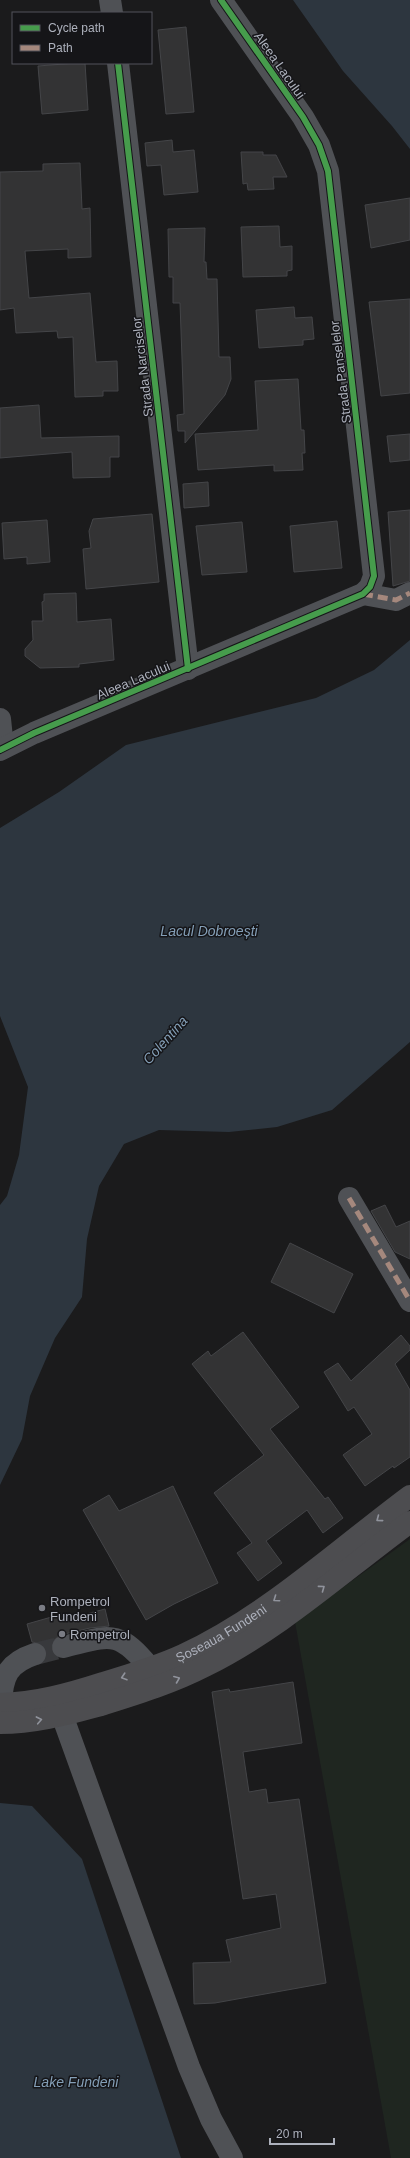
<svg xmlns="http://www.w3.org/2000/svg" width="410" height="2158" viewBox="0 0 410 2158" font-family="Helvetica,sans-serif">
	<rect width="100%" height="100%" fill="#1b1b1c"/>
	<path fill="#1f2620" d="M410,1539V2158H391L295,1622Z"/>
	<g fill="#2d363f">
		<path d="M293,0H410V149L392,126L343,71Z"/>
		<path d="M410,640V1042L332,1110L277,1127L229,1132L159,1130L124,1144L99,1186L87,1239L82,1297L55,1338L30,1396L22,1439L0,1485V1205L7,1196L19,1155L28,1087L0,1016V828L59,792L126,745L316,698L374,670Z"/>
		<path d="M0,1803L32,1806L82,1859L181,2158H0Z"/>
	</g>
	<g fill="#333334" stroke="#444548">
		<path d="M186,27L194,112L166,114L158,30Z"/>
		<path d="M77,63H85L88,110L42,114L38,66Z"/>
		<path d="M172,140L173,152L194,150L198,192L164,195L161,165L147,166L145,143Z"/>
		<path d="M241,152H263V155H276L287,177H273L274,189L248,190L247,183L243,184Z"/>
		<path d="M80,163L82,209L90,208L91,257L68,258V249L25,251L29,298L90,293L96,362L117,361L118,391H103V396L75,397L73,337L58,338L57,331L16,333L14,308L0,310V172L43,171V164Z"/>
		<path d="M410,198V240L371,248L365,205Z"/>
		<path d="M279,226L280,247L292,246V270L287,271V276L243,277L241,227Z"/>
		<path d="M205,228L204,262H206L207,279H217L219,357H230L231,379L225,395L185,443V431H178L177,415L184,414L180,303H173V277H169L168,229Z"/>
		<path d="M410,299V393L381,396L369,302Z"/>
		<path d="M294,307L295,318L312,317L314,339L303,340V345L259,348L256,310Z"/>
		<path d="M298,379L301,430H304L305,453H302L303,470L274,471V465L198,470L195,434L258,430L255,381Z"/>
		<path d="M39,405L41,438L119,436V457H110V477L73,478L72,452L0,458V408Z"/>
		<path d="M410,434V460L390,462L387,436Z"/>
		<path d="M208,482L209,506L184,508L183,484Z"/>
		<path d="M410,510V581L393,586L388,512Z"/>
		<path d="M152,514L159,582L86,589L83,549L91,548L89,531L93,519Z"/>
		<path d="M47,520L50,562L27,564V557L4,559L2,523Z"/>
		<path d="M337,521L342,568L294,572L290,526Z"/>
		<path d="M242,522L247,572L202,575L196,526Z"/>
		<path d="M76,593L77,622L111,619L114,660L79,664V667L40,668L25,656V649L33,640L32,621H43L42,602L44,601V594Z"/>
		<path d="M385,1205L396,1227L410,1221V1259L395,1252L371,1211Z"/>
		<path d="M290,1243L353,1274L334,1313L271,1282Z"/>
		<path d="M243,1332L299,1407L270,1429L325,1499L328,1497L343,1518L323,1533L307,1510L266,1541L282,1563L258,1581L237,1553L252,1543L214,1493L264,1455L192,1364L208,1351L211,1356Z"/>
		<path d="M401,1335L410,1346V1350L395,1364L410,1390V1457L394,1468L393,1466L365,1486L343,1455L372,1434L354,1407L348,1411L324,1372L338,1363L351,1381Z"/>
		<path d="M173,1486L218,1583L174,1604L146,1620L83,1510L109,1495L119,1511Z"/>
		<path d="M105,1609L109,1626L90,1628L60,1635L51,1643L52,1652L47,1654L42,1644L32,1642L27,1624L62,1614L64,1620Z"/>
		<path d="M293,1682L302,1743L243,1752L249,1792L266,1789L268,1803L299,1799L326,1983L215,2003L194,2004L193,1963L231,1962L226,1940L281,1928L276,1894L243,1899L212,1692L229,1689L230,1692Z"/>
	</g>
	<g fill="none" stroke-linecap="round" stroke-linejoin="round">
		<path stroke="#38393c" stroke-width="22" stroke-dasharray="22 11" stroke-linecap="butt" d="M35,1654L63,1647"/>
		<g stroke="#4f5155" stroke-width="22">
			<path d="M110,0L112,13"/>
			<path d="M118,63L188,669"/>
			<path d="M363,594L396,600L410,593"/>
			<path d="M0,719L3,748"/>
			<path d="M0,750L34,733L363,594L370,587L374,576L328,171L319,145L303,117L221,0"/>
			<path d="M349,1198L410,1301"/>
			<path d="M63,1647C110,1636 117,1628 150,1668"/>
			<path d="M1,1704C2,1676 8,1663 35,1654"/>
			<path d="M62,1715L189,2067L211,2119L232,2158"/>
		</g>
		<g stroke="#4d4d50" stroke-width="22">
			<path id="s1" d="M0,1704C36,1703 69,1694 103,1683C130,1675 157,1667 183,1655C267,1616 336,1551 410,1496"/>
			<path d="M0,1723C35,1723 67,1714 101,1705C136,1694 172,1683 205,1666C280,1629 343,1571 410,1522"/>
		</g>
		<g stroke="#a5887d" stroke-width="5" stroke-dasharray="10 5" stroke-linecap="butt">
			<path d="M363,594L396,600L410,593"/>
			<path d="M349,1198L410,1301"/>
		</g>
		<g stroke="#151518" stroke-width="8">
			<g id="cycleway">
				<path d="M118,63L188,669"/>
				<path d="M0,750L34,733L363,594L370,587L374,576L328,171L319,145L303,117L221,0"/>
			</g>
		</g>
		<use href="#cycleway" stroke="#469c4c" stroke-width="6"/>
	</g>
	<defs><path id="oneway-chevron" d="M-2-3.5L2.5 0L-2 3.5" fill="none" stroke-width="1.6" stroke-linecap="round" stroke-linejoin="round"/></defs>
	<g stroke="#90939c">
		<use href="#oneway-chevron" transform="translate(379 1519) rotate(143)"/>
		<use href="#oneway-chevron" transform="translate(322 1588) rotate(-36)"/>
		<use href="#oneway-chevron" transform="translate(276 1599) rotate(145)"/>
		<use href="#oneway-chevron" transform="translate(124 1677) rotate(162)"/>
		<use href="#oneway-chevron" transform="translate(177 1679) rotate(-22)"/>
		<use href="#oneway-chevron" transform="translate(39 1720) rotate(-11)"/>
	</g>
	<g fill="#7a7c84" stroke="#151518" stroke-width="1.5">
		<circle cx="42" cy="1608" r="4"/>
		<circle cx="62" cy="1634" r="4"/>
	</g>
	<g text-anchor="middle" stroke-width="3" stroke-linejoin="round" paint-order="stroke">
		<g font-size="13" fill="#adb1bc" stroke="#151518">
			<text transform="translate(280 65) rotate(55)" y="5">Aleea Lacului</text>
			<text transform="translate(142 367) rotate(-97)" y="5">Strada Narciselor</text>
			<text transform="translate(340 372) rotate(-97)" y="5">Strada Panselelor</text>
			<text transform="translate(133 680) rotate(-23)" y="5">Aleea Lacului</text>
			<text dy="5" stroke="none"><textPath href="#s1" startOffset="234">Șoseaua Fundeni</textPath></text>
		</g>
		<g font-size="13" fill="#adb1bc" stroke="#151518" text-anchor="start">
			<text x="50" y="1606">Rompetrol<tspan x="50" dy="15">Fundeni</tspan></text>
			<text x="70" y="1639">Rompetrol</text>
		</g>
		<g font-size="14" font-style="italic" fill="#849fb7" stroke="#151518">
			<text x="209" y="936">Lacul Dobroești</text>
			<text transform="translate(165 1040) rotate(-48)" y="5">Colentina</text>
			<text x="76" y="2087">Lake Fundeni</text>
		</g>
	</g>
	<rect x="12" y="12" width="140" height="52" fill="#151518" stroke="#52535a"/>
	<rect x="20" y="25" width="20" height="6" fill="#469c4c" stroke="#52535a"/>
	<text x="48" y="32" font-size="12" fill="#adb1bc">Cycle path</text>
	<rect x="20" y="45" width="20" height="6" fill="#a5887d" stroke="#52535a"/>
	<text x="48" y="52" font-size="12" fill="#adb1bc">Path</text>
	<path d="M270 2138v6h64v-6" fill="none" stroke="#adb1bc" stroke-width="2"/>
	<text x="276" y="2138" font-size="12" fill="#adb1bc" stroke="#151518" stroke-width="3" paint-order="stroke">20 m</text>
</svg>
